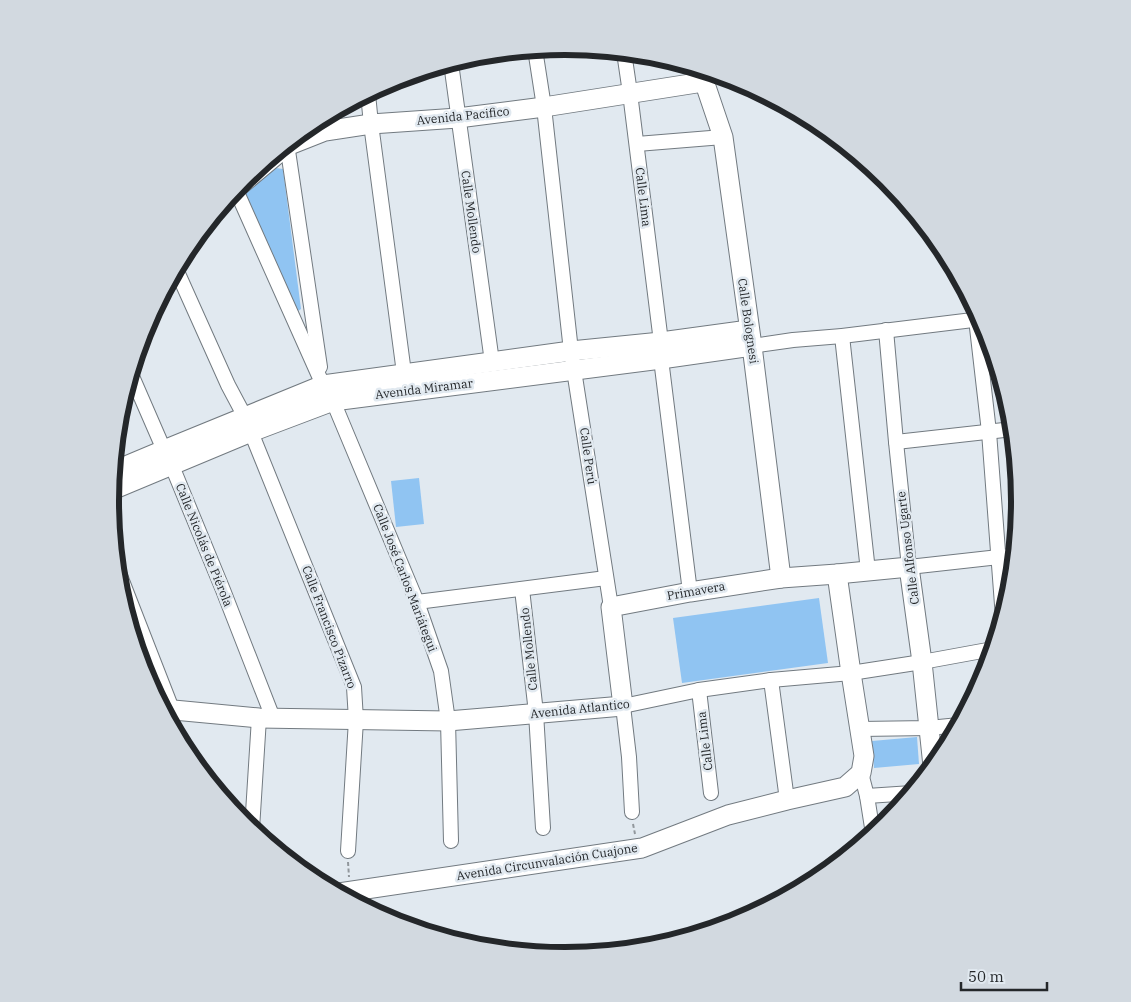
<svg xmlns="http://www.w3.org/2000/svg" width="1131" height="1002" viewBox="0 0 1131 1002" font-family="'IBM Plex Serif',serif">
	<rect width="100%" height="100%" fill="#e1e9f0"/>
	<g fill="#90c4f2">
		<path d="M276,168L283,169L301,309L298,311L293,310L245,202L246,193Z"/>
		<path d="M419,478L424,524L396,527L391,481Z"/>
		<path d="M819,598L828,663L682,683L673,618Z"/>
		<path d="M917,737L919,764L874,768L872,741Z"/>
	</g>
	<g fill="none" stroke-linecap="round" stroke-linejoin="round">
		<g stroke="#727a80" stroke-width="16">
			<g id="street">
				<path d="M535,49L544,107L571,351L611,607"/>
				<path d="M624,52L630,93L661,342"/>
				<path d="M451,63L492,362"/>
				<path d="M368,94L371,124L404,373"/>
				<path d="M287,144L320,367"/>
				<path d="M637,144L723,137"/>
				<path d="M236,190L323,385L333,401L417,602L441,671L448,721L451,841"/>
				<path d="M176,269L228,385L245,417"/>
				<path d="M976,319L989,432L1003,618"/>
				<path d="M886,330L896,442L909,567L999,557L1015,556"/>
				<path d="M842,336L868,571"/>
				<path d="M752,346L793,340L842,336L981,319"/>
				<path d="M661,359L690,592"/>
				<path d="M131,374L164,450L172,466L223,590L273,718"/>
				<path d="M251,432L354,687L356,720L348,851"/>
				<path d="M896,442L1013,429"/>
				<path d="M117,568L172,709V725"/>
				<path d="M522,589L536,713L543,828"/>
				<path d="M417,602L606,578"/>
				<path d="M771,680L787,800"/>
				<path d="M699,690L711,793"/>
				<path d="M860,729L929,728L959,725"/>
				<path d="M861,773L867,796L873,834"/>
				<path d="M867,796L912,793"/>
				<path d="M632,812L629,757L623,706L699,690L771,680L851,673L922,662L993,649"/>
				<path d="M252,829L259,718"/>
			</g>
		</g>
		<g stroke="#727a80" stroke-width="21">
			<g id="secondary">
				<path d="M700,69L723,137L752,346L781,578"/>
				<path d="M239,186L287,146L325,131L371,124L458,118L544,107L703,82"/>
				<path d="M114,471L164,450L323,385L571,351L661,342L749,330"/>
				<path d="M112,490L251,432L333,401L661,359L752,346"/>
				<path d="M163,709L259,718L448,721L623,706L611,607L690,592L781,578L837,574L909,567L922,662L933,766"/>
				<path d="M339,893L642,848L728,815L787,800L845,787L861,773L864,756L851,673L837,574"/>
			</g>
		</g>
		<g stroke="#91979c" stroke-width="2" stroke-dasharray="4 2.5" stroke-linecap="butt">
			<path d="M633,824L635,834"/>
			<path d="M348,862L349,877"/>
		</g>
		<use href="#street" stroke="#fff" stroke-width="14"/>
		<use href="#secondary" stroke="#fff" stroke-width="19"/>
	</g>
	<g text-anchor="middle" stroke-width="5" stroke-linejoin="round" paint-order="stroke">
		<g font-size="12" fill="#24272a" stroke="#e1e9f0">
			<text transform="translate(463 116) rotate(-6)" y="4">Avenida Pacifico</text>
			<text transform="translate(643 197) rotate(83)" y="4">Calle Lima</text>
			<text transform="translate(471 212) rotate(82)" y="4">Calle Mollendo</text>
			<text transform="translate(748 321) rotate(82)" y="4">Calle Bolognesi</text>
			<text transform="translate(424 389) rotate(-7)" y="4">Avenida Miramar</text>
			<text transform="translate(588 456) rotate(82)" y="4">Calle Perú</text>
			<text transform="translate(204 545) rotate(68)" y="4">Calle Nicolás de Piérola</text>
			<text transform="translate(908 548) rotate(-97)" y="4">Calle Alfonso Ugarte</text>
			<text transform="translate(405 578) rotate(69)" y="4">Calle José Carlos Mariátegui</text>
			<text transform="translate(696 591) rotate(-10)" y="4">Primavera</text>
			<text transform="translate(329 627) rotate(69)" y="4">Calle Francisco Pizarro</text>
			<text transform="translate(529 649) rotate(-96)" y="4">Calle Mollendo</text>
			<text transform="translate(580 709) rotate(-6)" y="4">Avenida Atlantico</text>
			<text transform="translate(705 741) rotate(-97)" y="4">Calle Lima</text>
			<text transform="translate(547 862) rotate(-9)" y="4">Avenida Circunvalación Cuajone</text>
		</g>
	</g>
	<path d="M0 0H1131V1002H0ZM119 501a446 446 0 1 1 892 0a446 446 0 1 1-892 0Z" fill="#d2d9e0" fill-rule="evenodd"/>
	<path fill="none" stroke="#24272a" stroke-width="6" d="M119 501a446 446 0 1 1 892 0a446 446 0 1 1-892 0Z"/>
	<path d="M961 982v8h86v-8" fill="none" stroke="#24272a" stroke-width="2.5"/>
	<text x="968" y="982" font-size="15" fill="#24272a" stroke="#e1e9f0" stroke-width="4" paint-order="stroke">50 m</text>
</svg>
